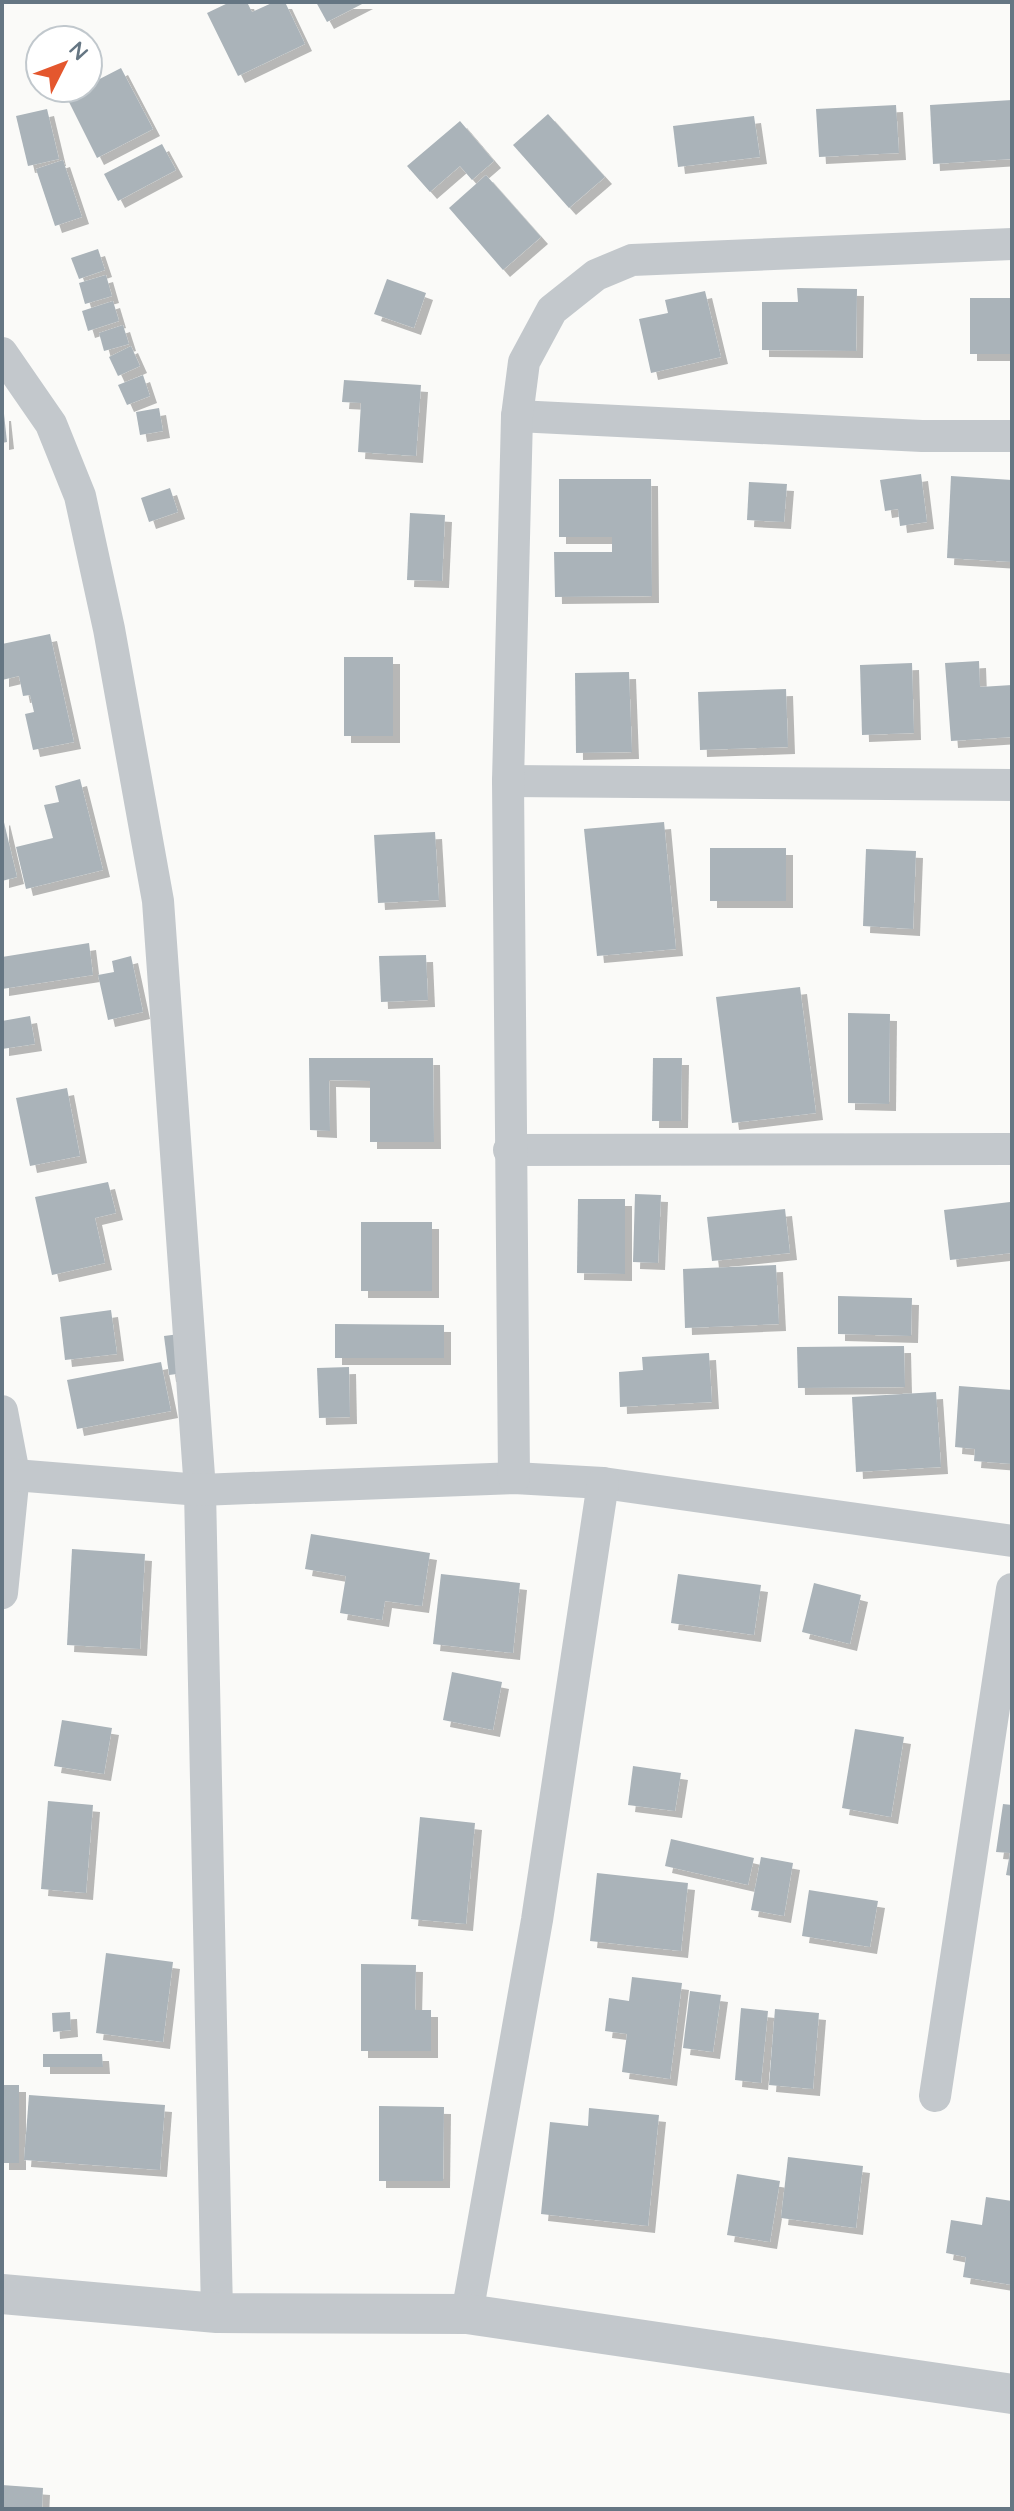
<svg xmlns="http://www.w3.org/2000/svg" width="1014" height="2511" viewBox="0 0 1014 2511" font-family="Quicksand,sans-serif">
	<defs>
		<filter id="shadow"><feDropShadow dx="7" dy="7" stdDeviation="0" flood-color="#0004"/></filter>
	</defs>
	<rect width="100%" height="100%" fill="#fafaf8"/>
	<g fill="#aab3b9" filter="url(#shadow)">
		<path d="M230,2H247L252,12L274,2H285L305,44L238,76L207,13Z"/>
		<path d="M316,2H366L327,22Z"/>
		<path d="M121,68L153,129L97,158L66,96L82,88H88V85Z"/>
		<path d="M1012,100V159L933,164L930,105Z"/>
		<path d="M896,105L899,153L819,157L816,109Z"/>
		<path d="M47,109L59,159L28,166L16,116Z"/>
		<path d="M548,114L605,177L569,208L513,145Z"/>
		<path d="M754,116L760,157L678,167L673,126Z"/>
		<path d="M460,121L494,161L472,180L460,166L430,192L407,166Z"/>
		<path d="M162,144L176,170L118,201L104,174Z"/>
		<path d="M63,160L82,217L55,226L36,169Z"/>
		<path d="M486,175L541,237L503,270L449,208Z"/>
		<path d="M98,249L105,270L79,279L71,258Z"/>
		<path d="M106,275L112,296L85,304L79,283Z"/>
		<path d="M387,279L426,293L414,328L374,314Z"/>
		<path d="M797,288L857,289L856,351L762,350V302H798Z"/>
		<path d="M705,291L721,357L651,373L639,319L668,313L665,300Z"/>
		<rect x="970" y="298" width="42" height="56"/>
		<path d="M113,301L119,321L88,331L82,311Z"/>
		<path d="M123,325L129,344L104,351L99,333Z"/>
		<path d="M131,346L140,366L118,376L109,357Z"/>
		<path d="M143,375L150,396L127,405L118,385Z"/>
		<path d="M344,380L421,385L416,456L358,452L361,403L342,402Z"/>
		<path d="M159,408L163,431L140,435L136,412Z"/>
		<path d="M2,414H4L7,442L2,443Z"/>
		<path d="M921,474L927,522L900,526L898,509L885,511L880,480Z"/>
		<path d="M951,476L1012,480V562L947,558Z"/>
		<path d="M559,479H651L652,596L555,597L554,552H612V537H559Z"/>
		<path d="M749,482L787,484L784,522L747,520Z"/>
		<path d="M170,488L178,512L149,522L141,498Z"/>
		<path d="M410,513L445,515L442,581L407,580Z"/>
		<path d="M50,634L74,742L33,750L25,714L34,712L30,695L23,696L19,676L2,680V644Z"/>
		<rect x="344" y="657" width="49" height="79"/>
		<path d="M979,661L980,687L1012,685V737L951,741L945,663Z"/>
		<path d="M912,663L914,733L862,735L860,665Z"/>
		<path d="M629,672L632,752L576,753L575,673Z"/>
		<path d="M786,689L788,747L700,750L698,692Z"/>
		<path d="M80,779L103,870L26,889L16,847L53,838L44,805L59,802L55,786Z"/>
		<path d="M3,818L17,877L2,881V819Z"/>
		<path d="M664,822L676,949L597,956L584,829Z"/>
		<path d="M435,832L439,900L378,903L374,835Z"/>
		<rect x="710" y="848" width="76" height="53"/>
		<path d="M866,849L916,851L913,929L863,926Z"/>
		<path d="M89,943L93,975L2,989V957Z"/>
		<path d="M426,955L428,1000L381,1002L379,956Z"/>
		<path d="M131,956L143,1012L108,1020L98,975L114,972L112,961Z"/>
		<path d="M800,987L816,1113L732,1123L716,997Z"/>
		<path d="M848,1013L890,1014L889,1104L848,1103Z"/>
		<path d="M30,1016L35,1044L2,1049V1021Z"/>
		<path d="M309,1058H433L434,1142H370V1081L329,1080L330,1131L310,1130Z"/>
		<path d="M653,1058H682L681,1121H652Z"/>
		<path d="M67,1088L80,1156L30,1166L16,1098Z"/>
		<path d="M108,1182L116,1213L95,1218L105,1263L52,1275L35,1197Z"/>
		<path d="M635,1194L661,1195L658,1263L633,1262Z"/>
		<path d="M578,1199H625V1274L577,1273Z"/>
		<path d="M1010,1202L1012,1253L950,1260L944,1210Z"/>
		<path d="M785,1209L790,1253L712,1261L707,1217Z"/>
		<rect x="361" y="1222" width="71" height="69"/>
		<path d="M776,1265L779,1324L685,1328L683,1269Z"/>
		<path d="M838,1296L912,1298L911,1336L838,1334Z"/>
		<path d="M111,1310L117,1354L65,1360L60,1317Z"/>
		<path d="M335,1324L444,1325V1358H335Z"/>
		<path d="M195,1332L200,1371L169,1375L164,1336Z"/>
		<path d="M904,1346L905,1387L798,1388L797,1347Z"/>
		<path d="M709,1353L712,1402L620,1407L619,1372L643,1370L642,1357Z"/>
		<path d="M161,1362L171,1411L77,1429L67,1380Z"/>
		<path d="M349,1367L350,1417L319,1418L317,1368Z"/>
		<path d="M959,1386L1012,1390V1464L974,1461L975,1449L955,1447Z"/>
		<path d="M936,1392L941,1467L856,1472L852,1397Z"/>
		<path d="M311,1534L430,1553L422,1606L385,1601L382,1620L340,1613L346,1576L305,1569Z"/>
		<path d="M72,1549L145,1554L140,1649L67,1645Z"/>
		<path d="M441,1574L520,1583L513,1653L433,1644Z"/>
		<path d="M678,1574L761,1585L754,1635L671,1623Z"/>
		<path d="M814,1583L861,1595L850,1644L802,1632Z"/>
		<path d="M452,1672L502,1682L493,1730L443,1720Z"/>
		<path d="M62,1720L112,1728L104,1774L54,1766Z"/>
		<path d="M855,1729L904,1737L891,1817L842,1808Z"/>
		<path d="M633,1766L681,1773L675,1811L628,1805Z"/>
		<path d="M48,1801L93,1805L86,1893L41,1889Z"/>
		<path d="M1003,1804L1012,1805V1876L1006,1875L1010,1853L996,1852Z"/>
		<path d="M420,1817L475,1823L466,1924L411,1919Z"/>
		<path d="M671,1839L754,1858L748,1885L665,1866Z"/>
		<path d="M761,1857L793,1863L784,1916L751,1910Z"/>
		<path d="M597,1873L688,1883L681,1951L590,1941Z"/>
		<path d="M809,1890L878,1901L870,1947L802,1936Z"/>
		<path d="M106,1953L173,1962L163,2042L96,2033Z"/>
		<path d="M361,1964L416,1965L415,2010H431V2051H361Z"/>
		<path d="M632,1977L682,1983L670,2079L622,2072L627,2034L605,2031L609,1998L629,2001Z"/>
		<path d="M690,1991L721,1995L713,2052L683,2048Z"/>
		<path d="M741,2008L768,2011L761,2083L735,2080Z"/>
		<path d="M775,2009L819,2013L813,2089L769,2085Z"/>
		<path d="M70,2012L71,2030L53,2032L52,2013Z"/>
		<path d="M43,2054H102L103,2067H43Z"/>
		<rect x="2" y="2085" width="17" height="78"/>
		<path d="M29,2095L165,2105L160,2170L24,2160Z"/>
		<path d="M379,2106L444,2107L443,2181H379Z"/>
		<path d="M589,2108L659,2115L648,2226L541,2214L550,2122L588,2126Z"/>
		<path d="M788,2157L863,2166L856,2228L781,2218Z"/>
		<path d="M737,2174L780,2181L770,2242L727,2235Z"/>
		<path d="M986,2197L1012,2201V2285L963,2277L966,2257L946,2253L951,2220L982,2225Z"/>
		<path d="M2,2485L43,2488L42,2509H2Z"/>
	</g>
	<g fill="none" stroke-linecap="round" stroke-linejoin="round">
		<g stroke="#c3c8cc" stroke-width="32">
			<path d="M2,353L51,424L80,496L109,629L158,901L200,1490L217,2313"/>
			<path d="M517,416L922,436H1012"/>
			<path d="M508,781L1012,785"/>
			<path d="M509,1150L1012,1149"/>
			<path d="M2,1411L14,1474L2,1593"/>
			<path d="M2,1474L200,1490L514,1478L603,1483L1012,1541"/>
			<path d="M514,1478L508,781L517,416L524,362L552,310L596,275L632,260L1012,244"/>
			<path d="M935,2096L1012,1589"/>
			<path d="M467,2314L537,1920L603,1483"/>
		</g>
		<path stroke="#c3c8cc" stroke-width="40" d="M2,2294L217,2313L467,2314L1012,2394"/>
	</g>
	<rect width="1014" height="2511" fill="none" stroke="#657683" stroke-width="8"/>
	<g transform="translate(64 64) rotate(48)"><circle r="38" fill="#ffffff" stroke="#c1c8cd" stroke-width="2"/>
	<path d="M0-6L14 30L0 20L-14 30Z" fill="#e4572e"/>
	<text y="-12" font-size="22" font-weight="bold" text-anchor="middle" fill="#657683">N</text>
	</g>
</svg>
